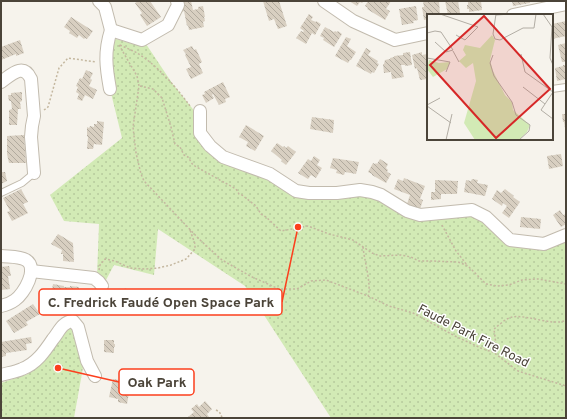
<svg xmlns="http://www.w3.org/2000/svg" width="567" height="419" viewBox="0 0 567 419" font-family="Overpass,sans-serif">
	<defs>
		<pattern id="park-dots" width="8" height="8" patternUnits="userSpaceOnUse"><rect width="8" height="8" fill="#d2eab5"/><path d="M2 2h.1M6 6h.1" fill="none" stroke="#b6ca9c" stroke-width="1.8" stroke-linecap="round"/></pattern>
		<pattern id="building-back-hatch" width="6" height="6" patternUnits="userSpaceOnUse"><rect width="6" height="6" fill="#d8cfc1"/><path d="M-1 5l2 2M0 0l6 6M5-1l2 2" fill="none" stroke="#b1aa9e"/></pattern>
	</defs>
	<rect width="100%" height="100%" fill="#f6f3ec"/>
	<g fill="url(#park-dots)">
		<path d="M116,39C120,40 122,41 126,42C132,44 139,44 146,44L172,83L200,118L210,146L289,187L360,190L407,211L472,210L511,240L544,244L566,235V418H331L245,286L158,229L154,275L114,265L106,280L97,276L99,224L64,221L50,195L122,138L110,89L112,42Z"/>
		<path d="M69,321L74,327L84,362L74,418H1V383L28,374Z"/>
	</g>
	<g fill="url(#building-back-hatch)">
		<path d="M138,1H150L161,17L147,26L140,15L142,13L135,3Z"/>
		<path d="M180,1H191L193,10L198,9V7L203,6L205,17H204L205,21L203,22L204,27L189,30L188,25L187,26L184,11L182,12Z"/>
		<path d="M263,1H279L287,26L278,29L274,19L269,21Z"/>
		<path d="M349,1H363L362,3L360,2L357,6Z"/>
		<path d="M368,1H391L386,9L390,11L385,20L367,9L368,8L365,6Z"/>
		<path d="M423,1H439L440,15H428V19L424,20L422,7H424Z"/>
		<path d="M445,1H458L460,13L456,15H448Z"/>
		<path d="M468,1H481L482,10L469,12V9H467V5H468Z"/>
		<path d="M512,1H530V3L513,6Z"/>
		<path d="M416,6L418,20L413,21L414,23L402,25L399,9Z"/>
		<path d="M309,14L313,17L311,20L316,22V21L321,24L315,35L312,33L306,44L296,38L301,31L303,32L304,31L300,28Z"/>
		<path d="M71,17L93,31L87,39L85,38L84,39L79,35L77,38L69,33L70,31L64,27Z"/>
		<path d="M566,21V36L552,39V24Z"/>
		<path d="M325,27L334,32L335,31L337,32L338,31L342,34L334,47L323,40L324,38L320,36Z"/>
		<path d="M346,37L351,39L347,46L356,52L351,60H350L348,63L335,56Z"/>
		<path d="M20,40L24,53L16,56V54L1,60V47Z"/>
		<path d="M566,43V62H562L558,45Z"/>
		<path d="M192,46L194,50L196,49L202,62L199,64L203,73L191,79L186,69L191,67L185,55L186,54L183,50Z"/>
		<path d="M366,48L371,51L368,55L378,61L377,63L379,64L374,73L372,72L371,74L356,66Z"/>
		<path d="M410,52L412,65L405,66V65H401L404,77L392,79L391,72L384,73L383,64H384L385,60L390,59V58L394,57V56L403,55V53Z"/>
		<path d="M422,52V55L427,54L428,79L420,80L417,68L415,69L412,55Z"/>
		<path d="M563,65H566V79L557,81L555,68L563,66Z"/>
		<path d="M86,70L93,73L90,79L92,80L89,86L97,90L93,99L85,95L82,101L77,99L79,94L76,92L78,87L76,86L80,78L82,79Z"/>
		<path d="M223,82L230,97L225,99L226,102L219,105L213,94L212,95L214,98L206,103L202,95L205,94L204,92Z"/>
		<path d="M22,92V101L20,102L21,109H18L17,125H9V110L12,109L11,101H9L8,95H11V93Z"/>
		<path d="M562,114H566V128H565L564,122H563Z"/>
		<path d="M312,117L334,120L333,133L310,129Z"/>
		<path d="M97,121L104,122L102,145L94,144L93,149H87L88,137L87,136V127L89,128L90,126L94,127V124H97Z"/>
		<path d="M246,125L264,136L255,151L246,146L248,142L239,137Z"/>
		<path d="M24,135L26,163H9L7,154V136Z"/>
		<path d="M277,143L283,147L284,146L286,148L288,146L296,152L286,165L281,161L282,160L271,151Z"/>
		<path d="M561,154L563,166L549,169L547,156Z"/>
		<path d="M314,156L320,160L317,165L322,168L316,178L311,175L308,179L298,173L308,159L311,161Z"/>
		<path d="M333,158L359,162L356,174L345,172L344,175L336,173L337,170L330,168Z"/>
		<path d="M380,159L388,164L386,168L388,170L387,172L391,174L386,183L372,175V174L368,172L373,163L375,164L376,163L377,164Z"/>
		<path d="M1,172H5L7,181L1,184Z"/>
		<path d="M404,178L425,186L420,199L423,200L420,209L407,204L410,195L394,189L398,179L403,181Z"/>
		<path d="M472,179L478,180L477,183L488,185L485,196L464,192L466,180L471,181Z"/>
		<path d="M435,180L458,181L457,194H441V199L431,200V192H435Z"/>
		<path d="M21,189L28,202L23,204L28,213L12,221L7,212L10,211L3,198Z"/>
		<path d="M505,189L514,196L513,197L520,202L509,218L502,213L507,206L503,203L502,206L492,199L497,190L501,193Z"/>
		<path d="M560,210L563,215L566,214V224L561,227L553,215Z"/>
		<path d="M521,217L541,219L540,229L520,227Z"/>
		<path d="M58,234L73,243L74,262L63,261V254H61L62,250L51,244Z"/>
		<path d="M9,266L11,276H8L10,289L1,290V267Z"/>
		<path d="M53,284L64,286V287H70V286L79,287L78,301L68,300L69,295H63V297L51,296Z"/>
		<path d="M125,288L144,300L137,311L116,299L120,292L122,293Z"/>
		<path d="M33,304L40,314L26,322L28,325L14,333L6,321Z"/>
		<path d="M31,337L32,343L26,344L27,350L6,353V356L1,357V342Z"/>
		<path d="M104,340H114V344H115V347H114V353L104,352Z"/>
		<path d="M113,379L131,382L127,404L118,402V399L109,397Z"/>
		<path d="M205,401L212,409L207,414L209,417L207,418H189L188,417L194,412L191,409L197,404L199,407Z"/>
	</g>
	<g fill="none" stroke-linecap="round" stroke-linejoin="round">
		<g stroke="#c2bbae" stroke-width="8">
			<g id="lane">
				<path d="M552,89L566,87"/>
				<path d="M1,193L22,183L34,173"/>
			</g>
		</g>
		<g stroke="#c2bbae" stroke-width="14">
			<g id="street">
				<path d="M99,1L105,7L111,30"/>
				<path d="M324,1L353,21L395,40L428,33"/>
				<path d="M513,15L566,4"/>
				<path d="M111,30L142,40L168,25L178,5L177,1"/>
				<path d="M1,82C11,75 23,62 31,79L34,116L32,126L31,137L34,173"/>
				<path d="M110,89C106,67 104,52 111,30"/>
				<path d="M200,111V133L210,146L223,157L270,174L296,191L309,193H337L360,190L372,192L381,195L407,211L420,215L472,210L486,217L510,240L544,244L566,235"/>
				<path d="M1,256C8,257 19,256 26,260C39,268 24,294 15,300C11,303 6,305 1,306"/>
				<path d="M31,271L94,278L99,282L102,286"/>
				<path d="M1,375C8,373 16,372 22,369C36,364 45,351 53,339C59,332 62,322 73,321L78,327L87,361L95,376"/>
			</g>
		</g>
		<g stroke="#c4b79f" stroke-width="1.5" stroke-dasharray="2 2" stroke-linecap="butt">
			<path d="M119,45L137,76L139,86L133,127L136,153L141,174L144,181L199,239L222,260L250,276L279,289H297L311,281L326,280L368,296L389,306L413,313L455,336L483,349L493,352L518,371L566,386"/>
			<path d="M120,45C126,48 132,50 137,53C157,65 176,87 190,106"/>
			<path d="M140,86L153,89L162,98L171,127L175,144L180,147L184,155L188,157L193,165L236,189L239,194L242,195L256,206L261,214L266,217L281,231L308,226L329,234L353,240L372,253L380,256L401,255L411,257L419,261H431L458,262L468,266L486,284L497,286L509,285L522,280L538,279L566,284"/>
			<path d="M44,110L48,107L59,68L68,58L96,62"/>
			<path d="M442,225L456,251L467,265"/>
			<path d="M363,247C364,259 372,286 368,296"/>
			<path d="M99,270L100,265L105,259L115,261L130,268L145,269L158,268L171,265L186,259L195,249V244L190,230"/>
			<path d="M493,352L496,345L494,329C499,325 506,318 512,317C526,314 555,327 566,320"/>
			<path d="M216,410C220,412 221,414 222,418"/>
		</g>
		<use href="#lane" stroke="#fff" stroke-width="6"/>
		<use href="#street" stroke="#fff" stroke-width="12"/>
	</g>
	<g text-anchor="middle" stroke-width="3" stroke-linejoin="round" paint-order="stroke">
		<g font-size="13" fill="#4b4439" stroke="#fff">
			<text transform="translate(474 335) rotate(27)" y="5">Faude Park Fire Road</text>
		</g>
	</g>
	<g transform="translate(427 14)">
		<rect width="126" height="126" fill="#f6f3ec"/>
		<path d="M65,21L68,26L63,46L66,57L78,81L85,88L86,96L103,111L100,118L92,126H48L37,109L49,67L46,49L39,54L32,47L39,41L36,36L38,31L53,34ZM2,46L12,49L23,48L20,55L6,63L0,55Z" fill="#d2eab5"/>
		<path fill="none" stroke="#b2ada4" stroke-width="1" d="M13,0L51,13L38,26L29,21M116,0L125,13L123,44L126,51M69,1L84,0M0,19L8,17L14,18L26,36L19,38L8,28M66,20L68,25L73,26L96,14H107L109,0M66,20L69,0M26,37L32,48M94,40L98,58L126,78M66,41L63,49L67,62L85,88L89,101L103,111L102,117L92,126M0,44L23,48L19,58M96,73L118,90M126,78L114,96L126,105M0,91L13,84M0,92L24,109M19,126L25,100"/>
		<path fill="#d62828" fill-opacity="0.15" stroke="#d62828" stroke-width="2" d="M57,2L123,75L69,124L3,51Z"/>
		<rect width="126" height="126" fill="none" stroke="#4b4439" stroke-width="2"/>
	</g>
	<path fill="none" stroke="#fc3f1d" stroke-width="1.5" d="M298 227L282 302M58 368L119 382"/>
	<g fill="#fc3f1d" stroke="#fff" stroke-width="1.5">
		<circle cx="298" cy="227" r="4"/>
		<circle cx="58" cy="368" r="4"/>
	</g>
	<g fill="#fff" stroke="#fc3f1d" stroke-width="1.5">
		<rect x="39" y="289" width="243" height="26" rx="4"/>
		<rect x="119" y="369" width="75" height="26" rx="4"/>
	</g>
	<g font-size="14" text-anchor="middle" font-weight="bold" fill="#4b4439">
		<text x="161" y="307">C. Fredrick Faudé Open Space Park</text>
		<text x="157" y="387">Oak Park</text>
	</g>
	<rect width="567" height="419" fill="none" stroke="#4b4439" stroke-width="4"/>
</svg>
